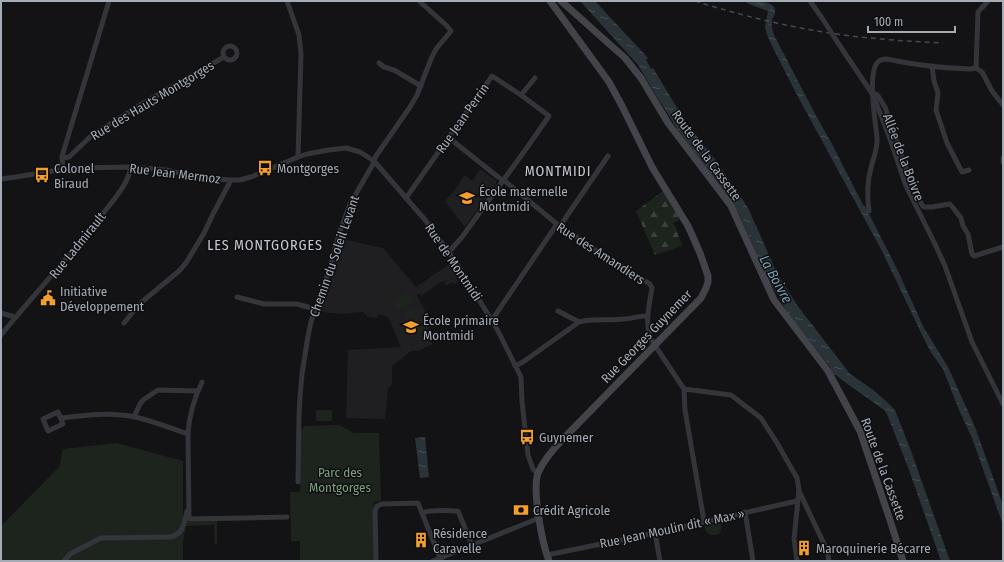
<svg xmlns="http://www.w3.org/2000/svg" width="1004" height="562" viewBox="0 0 1004 562" font-family="'Fira Sans Condensed',sans-serif">
	<defs>
		<pattern id="forest-firs" width="22" height="20" patternUnits="userSpaceOnUse"><rect width="22" height="20" fill="#1d241d"/><path d="M5 1l3.5 6h-7zM16 11l3.5 6h-7z" fill="#3b413c"/></pattern>
		<pattern id="water-ripples" width="26" height="14" patternUnits="userSpaceOnUse"><rect width="26" height="14" fill="#293338"/><path d="M2 4q2-2 4 0t4 0M15 11q2-2 4 0t4 0" fill="none" stroke="#454e53"/></pattern>
	</defs>
	<rect width="100%" height="100%" fill="#131315"/>
	<g fill="#1f1f22">
		<path d="M480,169L496,181V184L465,227L445,202L449,196H450L454,191L465,175L472,181Z"/>
		<path d="M342,239L383,248L416,287L451,263L452,265L451,267L452,271L456,270L461,278L457,280L458,282L454,284L452,282L446,286L444,283L447,281V280L444,282L443,281L421,296L419,293L417,295L429,319L430,336L432,344L419,351H411L392,366V384L388,389L385,419L346,418L348,350L401,347L388,317L378,314L377,318L368,317L363,312L342,314L322,312V310H321L334,272L333,271L337,255H338L339,249Z"/>
	</g>
	<g fill="#1d241d">
		<path d="M408,291L413,300L398,310L392,301Z"/>
		<path d="M412,308L425,331L416,335L404,313Z"/>
		<rect x="316" y="410" width="16" height="11"/>
		<path d="M339,425L354,433H379L381,501L373,502L375,561H300V541L215,544L214,525L186,526L183,541V561H1V526L59,467L63,449L117,443L183,461V522L217,521V544L291,541L290,492H300L301,430L304,426H306Z"/>
		<path d="M721,522V530L719,534C710,537 706,534 704,526Z"/>
	</g>
	<path fill="url(#forest-firs)" d="M663,191L680,220L673,223L676,228L682,246L655,255L636,211Z"/>
	<g fill="url(#water-ripples)">
		<path d="M580,1H595L648,58L646,60L651,69L653,68L665,88L686,122L714,158L741,197L749,210L777,273L797,305L850,374L872,389L886,401L895,410L911,451L950,561H941L909,470L887,414L884,410L842,380L836,375H834L830,367L787,313L779,297L770,283L738,212L676,127L656,95L638,65Z"/>
		<path d="M745,1C753,1 777,0 775,12C775,16 772,18 772,22C771,26 773,31 774,35L814,112L832,144L863,205L865,206L897,269L924,328L948,367L975,427L1003,505V525L972,438L959,410L943,369L932,354L924,339L882,251L797,95L773,48L767,35L765,27L768,11L749,4Z"/>
		<path d="M425,437L429,477L420,478L415,438Z"/>
	</g>
	<g fill="none" stroke-linecap="round" stroke-linejoin="round">
		<g stroke="#34353a" stroke-width="5">
			<path d="M287,1L299,35L301,54L298,157"/>
			<path d="M810,1L822,18"/>
			<path d="M988,1L978,12L976,68L982,72L992,91L1003,105"/>
			<path d="M838,43L873,95L889,136L906,186L934,242L945,266L972,342L1003,404"/>
			<circle cx="230" cy="53" r="7"/>
			<path d="M379,63L384,67L394,70L421,86"/>
			<path d="M932,66L934,81L938,93L936,110L947,143L962,172L969,170"/>
			<path d="M521,95L535,78"/>
			<path d="M873,95L876,94L878,96L885,107L912,185L922,205L924,207H932L950,204L961,218L963,226L968,234L972,254L974,256L1003,247"/>
			<path d="M448,137L498,177L506,182L557,224L588,245L650,284L652,288C649,306 644,325 652,341L684,389L685,410L704,521"/>
			<path d="M62,158L69,157L91,136L140,105L224,57"/>
			<path d="M1003,158V162"/>
			<path d="M63,169L62,158L63,153L109,1"/>
			<path d="M1,179L16,177L70,168L131,167L166,170L202,178L231,180H240L251,177L298,157L307,154L329,150L346,148L360,152L374,161L426,221L457,264L497,329L521,377L522,402L528,455L533,469L535,471L539,472"/>
			<path d="M406,198L492,76L521,95L549,116L526,149L462,237L449,252"/>
			<path d="M869,211C867,196 867,182 871,168C873,158 878,149 877,138C876,124 866,70 879,61C884,57 892,60 897,61C921,66 945,68 970,69L976,68"/>
			<path d="M560,226L608,156"/>
			<path d="M237,297L264,304H297L315,309"/>
			<path d="M558,311L579,322"/>
			<path d="M1,313L15,317"/>
			<path d="M492,320L557,224"/>
			<path d="M124,323L133,312L143,301L179,271L186,263L204,233L213,214L231,180"/>
			<path d="M1,335C35,293 72,254 105,211C115,198 128,184 131,167"/>
			<path d="M515,366L523,362L579,322C593,318 608,321 623,319C632,319 640,315 648,316"/>
			<path d="M202,382C194,399 189,415 188,434L189,519L287,517"/>
			<path d="M684,389L731,395L761,418L777,443L797,478L799,490L794,539L797,561"/>
			<path d="M58,412L63,424L48,431L43,419Z"/>
			<path d="M134,417L140,404L143,400L158,390L198,391"/>
			<path d="M61,418C85,415 110,412 135,417C153,421 170,428 188,434"/>
			<path d="M298,482L299,416L300,397L302,374L308,336L311,322L328,274L339,234L350,204L372,166L376,156L410,107L417,95L431,59L436,49L451,31L446,25L419,1"/>
			<path d="M799,491L827,550L829,561"/>
			<path d="M745,512L753,561"/>
			<path d="M655,533L660,561"/>
			<path d="M547,555L655,533L797,501"/>
			<path d="M440,558L422,513C433,509 447,511 458,511L472,545"/>
			<path d="M64,561L70,554L101,538L170,537C184,534 184,523 187,511"/>
			<path d="M376,561L375,511L377,506L382,504L418,503L422,513"/>
			<path d="M433,561L539,518"/>
		</g>
		<g stroke="#42444a" stroke-width="7">
			<path d="M561,1L625,58L641,78L668,123L731,206L774,300L828,371L860,431L890,520L903,561"/>
			<path d="M549,561C542,543 532,490 538,473C544,459 553,449 564,438L701,298L706,288L708,282V276L700,253L688,226L652,167L622,106L609,82L550,1"/>
		</g>
		<path stroke="#47494f" stroke-width="1.5" stroke-dasharray="5 4" stroke-linecap="butt" d="M695,1C755,20 819,34 881,39C902,41 922,42 943,43"/>
		<path stroke="#34353a" stroke-width="5" d="M822,18L838,43"/>
	</g>
	<defs>
		<g id="bus-bare" transform="scale(1.2)"><path d="M-5-6H5V4H4V6H2V4H-2V6H-4V4H-5ZM-3.5-4V0h7V-4ZM-3.5 1.2v1.5H-2V1.2ZM2 1.2v1.5H3.5V1.2Z" fill="#f49f2c" stroke="#0e0e10" stroke-width="2.5" paint-order="stroke"/></g>
		<g id="school-bare" transform="scale(1.2)"><path d="M0-5L7-2L0 1L-7-2ZM-4 1L0 2.5L4 1V4Q0 6-4 4Z" fill="#f49f2c" stroke="#0e0e10" stroke-width="2.5" paint-order="stroke"/></g>
		<g id="civic-bare" transform="scale(1.2)"><path d="M-.6-6.5H3V-4.5H.6V-3L4-1V1h2V6H-6V1h2V-1L-.6-3ZM-1.2 2.5V6h2.4V2.5Z" fill="#f49f2c" stroke="#0e0e10" stroke-width="2.5" paint-order="stroke"/></g>
		<g id="bank-bare" transform="scale(1.2)"><path d="M-6-4H6V4H-6ZM0-2.3a2.3 2.3 0 1 0 0 4.6a2.3 2.3 0 1 0 0-4.6Z" fill="#f49f2c" stroke="#0e0e10" stroke-width="2.5" paint-order="stroke"/></g>
		<g id="building-bare" transform="scale(1.2)"><path d="M-4-6H4V6H1V3H-1V6H-4ZM-2.5-4.3h1.7v1.8h-1.7ZM.8-4.3h1.7v1.8H.8ZM-2.5-1h1.7V.8h-1.7ZM.8-1h1.7V.8H.8Z" fill="#f49f2c" stroke="#0e0e10" stroke-width="2.5" paint-order="stroke"/></g>
	</defs>
	<g fill-rule="evenodd">
		<use href="#bus-bare" x="265" y="168"/>
		<use href="#bus-bare" x="42" y="175"/>
		<use href="#school-bare" x="467" y="198"/>
		<use href="#civic-bare" x="48" y="298"/>
		<use href="#school-bare" x="411" y="327"/>
		<use href="#bus-bare" x="527" y="437"/>
		<use href="#bank-bare" x="521" y="510"/>
		<use href="#building-bare" x="421" y="540"/>
		<use href="#building-bare" x="804" y="548"/>
	</g>
	<g text-anchor="middle" stroke-width="3" stroke-linejoin="round" paint-order="stroke">
		<g font-size="13" fill="#a4abb5" stroke="#0e0e10">
			<text transform="translate(152 100) rotate(-31)" y="5">Rue des Hauts Montgorges</text>
			<text transform="translate(462 118) rotate(-55)" y="5">Rue Jean Perrin</text>
			<text transform="translate(707 155) rotate(54)" y="5">Route de la Cassette</text>
			<text transform="translate(904 157) rotate(69)" y="5">Allée de la Boivre</text>
			<text transform="translate(175 173) rotate(7)" y="5">Rue Jean Mermoz</text>
			<text transform="translate(77 245) rotate(-51)" y="5">Rue Ladmirault</text>
			<text transform="translate(601 253) rotate(33)" y="5">Rue des Amandiers</text>
			<text transform="translate(334 256) rotate(-71)" y="5">Chemin du Soleil Levant</text>
			<text transform="translate(454 262) rotate(56)" y="5">Rue de Montmidi</text>
			<text transform="translate(646 336) rotate(-46)" y="5">Rue Georges Guynemer</text>
			<text transform="translate(884 469) rotate(70)" y="5">Route de la Cassette</text>
			<text transform="translate(672 528) rotate(-12)" y="5">Rue Jean Moulin dit « Max »</text>
		</g>
		<g font-size="13" fill="#a4abb5" stroke="#0e0e10" text-anchor="start">
			<text x="54" y="173">Colonel<tspan x="54" dy="15">Biraud</tspan></text>
			<text x="277" y="173">Montgorges</text>
			<text x="479" y="196">École maternelle<tspan x="479" dy="15">Montmidi</tspan></text>
			<text x="60" y="296">Initiative<tspan x="60" dy="15">Développement</tspan></text>
			<text x="423" y="325">École primaire<tspan x="423" dy="15">Montmidi</tspan></text>
			<text x="539" y="442">Guynemer</text>
			<text x="533" y="515">Crédit Agricole</text>
			<text x="433" y="538">Résidence<tspan x="433" dy="15">Caravelle</tspan></text>
			<text x="816" y="553">Maroquinerie Bécarre</text>
		</g>
		<g font-size="13" fill="#7ca17b" stroke="#0e0e10">
			<text x="340" y="477">Parc des<tspan x="340" dy="15">Montgorges</tspan></text>
		</g>
		<g font-size="14" letter-spacing="1" fill="#c5c9d1" stroke="#0e0e10">
			<text x="558" y="176">MONTMIDI</text>
			<text x="265" y="250">LES MONTGORGES</text>
		</g>
		<g font-size="14" font-style="italic" fill="#7a9cb1" stroke="#0e0e10">
			<text transform="translate(776 279) rotate(61)" y="5">La Boivre</text>
		</g>
	</g>
	<rect width="1004" height="562" fill="none" stroke="#a4abb5" stroke-width="4"/>
	<path d="M868 26v6h87v-6" fill="none" stroke="#a4abb5" stroke-width="2"/>
	<text x="874" y="26" font-size="12" fill="#a4abb5" stroke="#0e0e10" stroke-width="3" paint-order="stroke">100 m</text>
</svg>
